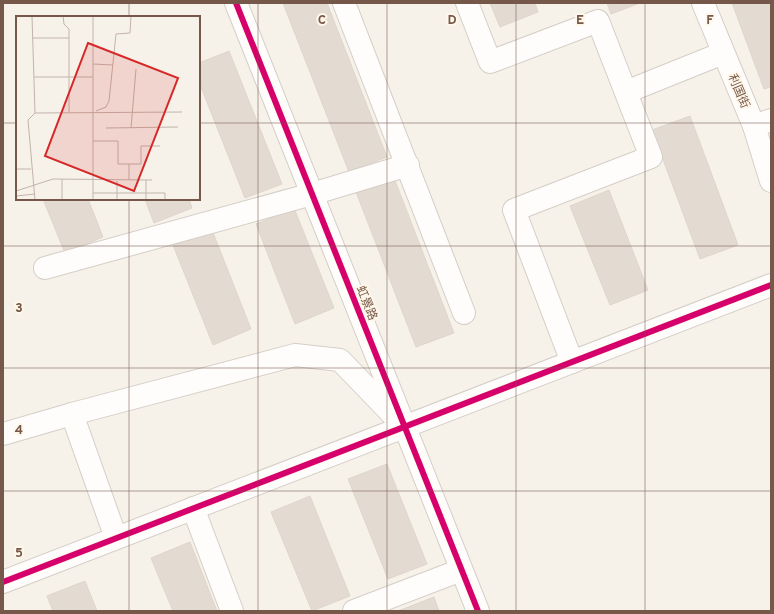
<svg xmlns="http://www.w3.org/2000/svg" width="774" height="614" viewBox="0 0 774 614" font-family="Overpass,'Noto Sans SC',sans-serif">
	<rect width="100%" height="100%" fill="#f6f2ea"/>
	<g fill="#e3dad2" stroke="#dfd5cc">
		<path d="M283,3H327L387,157L349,172Z"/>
		<path d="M490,3H535L538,12L500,27Z"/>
		<path d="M607,3H640L611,14Z"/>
		<path d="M732,3H771V87L764,89Z"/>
		<path d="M229,51L282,184L245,198L199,82V63Z"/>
		<path d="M690,116L738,245L700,259L652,130Z"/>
		<path d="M394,178L454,333L416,347L356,192Z"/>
		<path d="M609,190L648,290L610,305L570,206Z"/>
		<path d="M43,199H88L103,237L65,253Z"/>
		<path d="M145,199H189L192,208L154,223Z"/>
		<path d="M294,208L334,308L295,324L256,224Z"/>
		<path d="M212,230L251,329L213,345L173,245Z"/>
		<path d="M387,464L427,564L388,579L348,479Z"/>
		<path d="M310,496L350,596L312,611L271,512Z"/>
		<path d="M190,542L217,611H173L151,558Z"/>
		<path d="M85,581L97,611H53L47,596Z"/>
		<path d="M434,597L439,611H398Z"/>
	</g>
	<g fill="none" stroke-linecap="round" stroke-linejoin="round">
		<g stroke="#d5cec6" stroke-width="24">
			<g id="minor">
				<path d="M236,3L478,611"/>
				<path d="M344,3L464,313"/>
				<path d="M467,3L490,62L598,21L651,157L514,210L572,362"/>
				<path d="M703,3L754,126L771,181"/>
				<path d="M626,92L723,53"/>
				<path d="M754,126L771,120"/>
				<path d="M45,268L312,194L408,165"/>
				<path d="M72,414L116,538"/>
				<path d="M3,434L72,414L295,355L340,360L396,418"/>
				<path d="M193,508L232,611"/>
				<path d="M3,582L771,285"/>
				<path d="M354,611L461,570"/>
			</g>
		</g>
		<use href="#minor" stroke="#fefdfc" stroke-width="22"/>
		<g stroke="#fff7ea" stroke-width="8">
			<g id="cycleway">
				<path d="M236,3L478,611"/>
				<path d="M3,582L771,285"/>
			</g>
		</g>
		<use href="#cycleway" stroke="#d6006c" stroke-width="6"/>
	</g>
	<path fill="none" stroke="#755849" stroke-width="1" stroke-opacity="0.55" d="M129,3V17M258,3V611M387,3V611M516,3V611M645,3V611M3,123H17M199,123H771M129,199V611M3,246H771M3,368H771M3,491H771"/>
	<g text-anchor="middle" stroke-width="4" stroke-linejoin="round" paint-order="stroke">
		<g font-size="12" fill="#755849" stroke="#fff7ea">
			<text transform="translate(739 91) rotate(67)" y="4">利国街</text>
			<text transform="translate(367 303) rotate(68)" y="4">虹景路</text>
		</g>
	</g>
	<g transform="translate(16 16)">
		<rect width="184" height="184" fill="#f6f2ea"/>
		<path fill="none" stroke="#c2b4aa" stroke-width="1" d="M16,0L19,97L12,104L19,184M47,0L48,8L53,13V97M77,0V184M17,22H53M77,48L97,49M18,61H77M80,95L90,91L93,85L100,18L114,17L115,0M19,97L166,96M90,112L162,111M115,112L120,53M77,125H102V148H125V130H144M113,148V164M0,153H15M46,163V184M101,165V184M0,175L37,163L136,164M77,177H149V184M0,180L19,178M130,184V164"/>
		<path fill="#d62828" fill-opacity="0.15" stroke="#d62828" stroke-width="2" d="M72,27L162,62L118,175L29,140Z"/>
		<rect width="184" height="184" fill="none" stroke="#755849" stroke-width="2"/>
	</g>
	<g font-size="13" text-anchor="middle" font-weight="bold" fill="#755849" stroke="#fff7ea" stroke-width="4" stroke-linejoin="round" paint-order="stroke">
		<text x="322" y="24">C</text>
		<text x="452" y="24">D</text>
		<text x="580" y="24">E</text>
		<text x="710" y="24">F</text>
		<text x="19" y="312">3</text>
		<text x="19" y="434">4</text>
		<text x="19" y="557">5</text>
	</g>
	<rect width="774" height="614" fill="none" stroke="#755849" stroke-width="8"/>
</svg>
